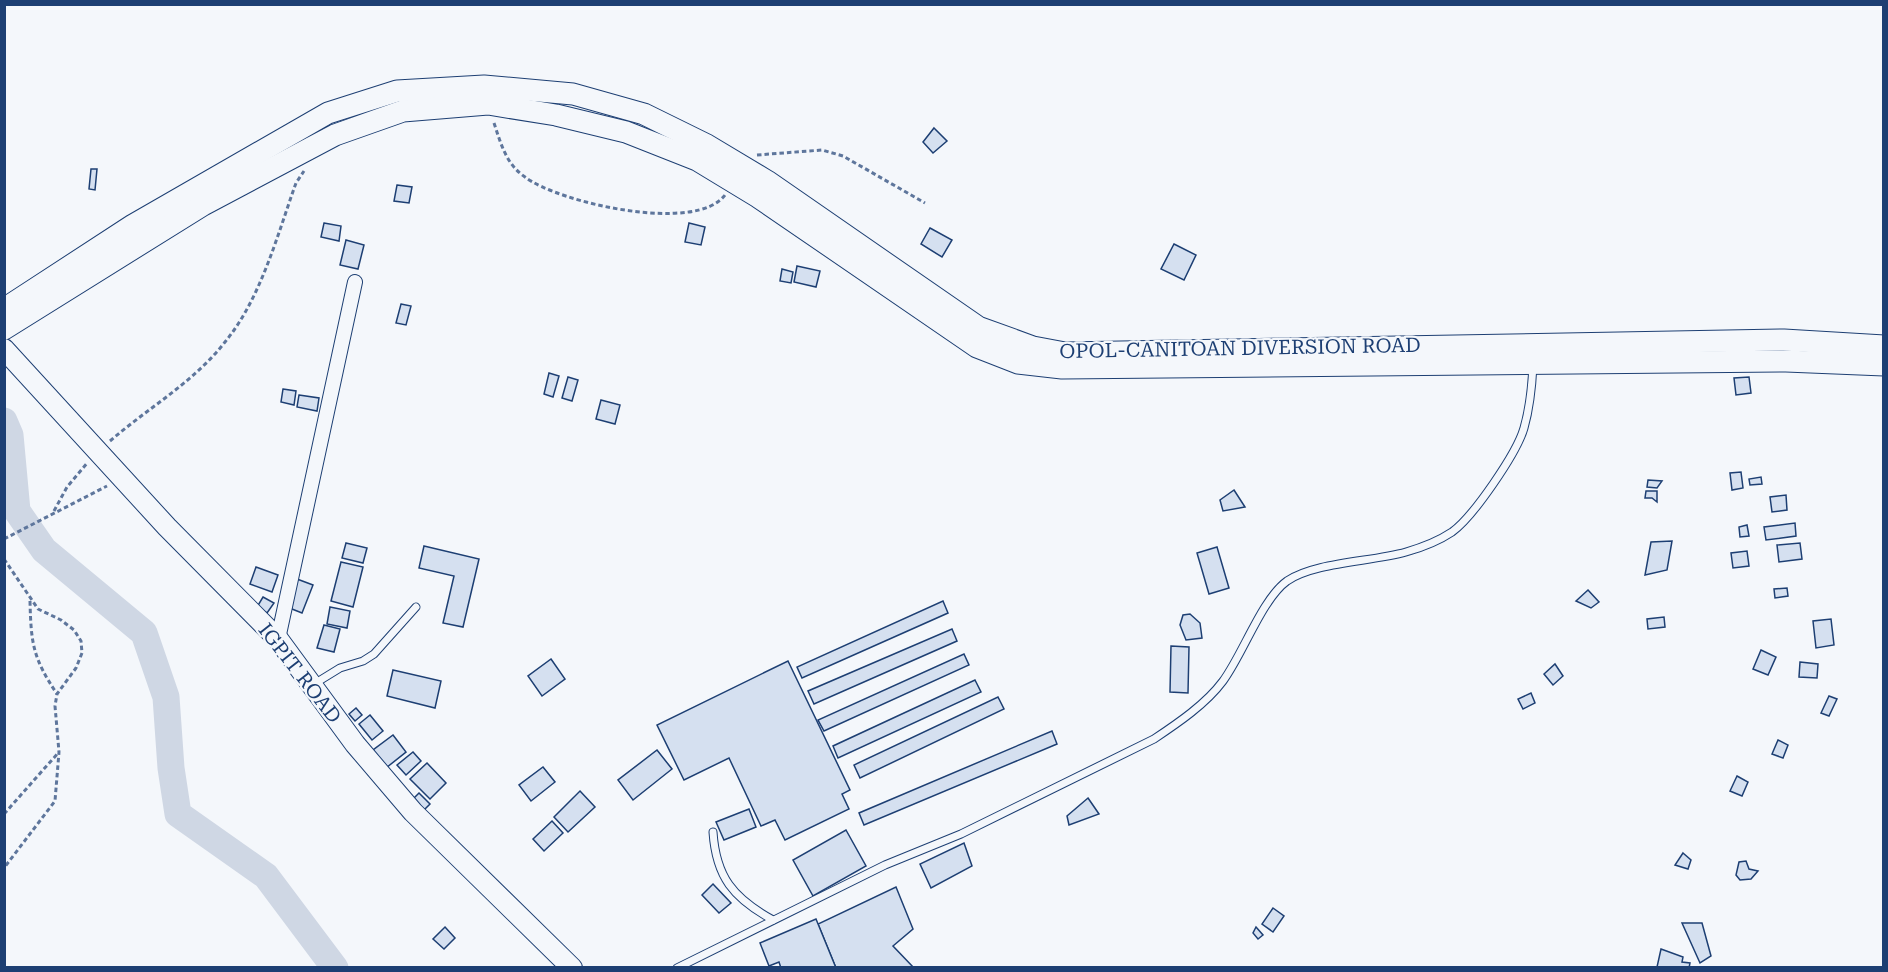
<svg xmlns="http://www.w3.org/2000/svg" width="1888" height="972" viewBox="0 0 1888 972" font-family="'Roboto Serif',serif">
	<rect width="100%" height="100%" fill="#f4f7fb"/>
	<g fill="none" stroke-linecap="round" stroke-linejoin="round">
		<path stroke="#cfd7e4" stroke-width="27" d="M4,421L10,435L17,511L44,550L144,633L166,697L171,768L178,814L266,876L335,968"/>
	</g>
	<g fill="#d5e0f0" stroke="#1d3f73" stroke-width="1.5">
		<path d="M934,128L947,141L933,153L923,142Z"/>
		<path d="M91,169H97L95,190L89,189Z"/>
		<path d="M397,185L412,187L409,203L394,201Z"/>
		<path d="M324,223L341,226L339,241L321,237Z"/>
		<path d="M689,223L705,227L701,245L685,242Z"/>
		<path d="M930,228L952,240L942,257L921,244Z"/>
		<path d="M346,240L364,245L358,269L340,265Z"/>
		<path d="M1174,244L1196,255L1184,280L1161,269Z"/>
		<path d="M797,266L820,271L816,287L794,282Z"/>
		<path d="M782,269L793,272L791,283L780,281Z"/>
		<path d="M401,304L411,306L406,325L396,323Z"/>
		<path d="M549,373L559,376L553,397L544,394Z"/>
		<path d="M568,377L578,380L572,401L562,398Z"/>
		<path d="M1749,377L1751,393L1736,395L1734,378Z"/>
		<path d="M283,389L296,391L294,405L281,402Z"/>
		<path d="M299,395L319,398L317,411L297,407Z"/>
		<path d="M601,400L620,405L615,424L596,419Z"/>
		<path d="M1741,472L1743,488L1732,490L1730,473Z"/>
		<path d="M1761,477L1762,484L1750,485L1749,479Z"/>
		<path d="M1648,480L1662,481L1657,488L1647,487Z"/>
		<path d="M1234,490L1245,507L1223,511L1220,500Z"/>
		<path d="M1646,491H1657V502L1652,498H1645Z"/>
		<path d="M1786,495L1787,510L1772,512L1770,497Z"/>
		<path d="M1795,523L1796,536L1766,540L1764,527Z"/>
		<path d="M1747,525L1749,536L1740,537L1739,527Z"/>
		<path d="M1672,541L1667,570L1645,575L1651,542Z"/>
		<path d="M346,543L367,548L363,563L342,558Z"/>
		<path d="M1800,543L1802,559L1779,562L1777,545Z"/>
		<path d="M424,546L479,559L463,627L443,623L454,576L419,568Z"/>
		<path d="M1217,547L1229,588L1209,594L1197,553Z"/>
		<path d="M1747,551L1749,566L1733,568L1731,553Z"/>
		<path d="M341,562L363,567L353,607L331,601Z"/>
		<path d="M256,567L278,575L272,592L250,584Z"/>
		<path d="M297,579L313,585L302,613L287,607Z"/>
		<path d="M1787,588L1788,596L1775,598L1774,589Z"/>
		<path d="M1588,590L1599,602L1591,608L1576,601Z"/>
		<path d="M263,597L274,603L267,613L257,607Z"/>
		<path d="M943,601L948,613L802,678L797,667Z"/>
		<path d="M330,607L350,611L347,628L327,624Z"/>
		<path d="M1190,614L1200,623L1202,638L1186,640L1180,625L1183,615Z"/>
		<path d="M1664,617L1665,627L1648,629L1647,619Z"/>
		<path d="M1831,619L1834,645L1816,648L1813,621Z"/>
		<path d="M324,625L340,629L334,652L317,648Z"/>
		<path d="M952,629L957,641L814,704L808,691Z"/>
		<path d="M1171,646L1189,647L1188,693L1170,692Z"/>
		<path d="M1761,650L1776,657L1768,675L1753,669Z"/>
		<path d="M964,654L969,665L824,731L818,720Z"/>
		<path d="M551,659L565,679L542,696L528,676Z"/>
		<path d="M788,661L850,790L842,794L849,809L785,840L775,820L761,826L729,758L684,780L657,725Z"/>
		<path d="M1800,662L1818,664L1817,678L1799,677Z"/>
		<path d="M1555,664L1563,676L1553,685L1544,674Z"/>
		<path d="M393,670L441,681L435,708L387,696Z"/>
		<path d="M975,680L981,692L838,758L833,746Z"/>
		<path d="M1531,693L1535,703L1523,709L1518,699Z"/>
		<path d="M1829,696L1837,699L1829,716L1821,713Z"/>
		<path d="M998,697L1004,709L860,778L854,765Z"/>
		<path d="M356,708L362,715L355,721L349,714Z"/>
		<path d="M370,715L383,731L372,740L359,724Z"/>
		<path d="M1052,731L1057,744L864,825L859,813Z"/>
		<path d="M393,735L406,752L386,768L373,750Z"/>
		<path d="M1778,740L1788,745L1783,758L1772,754Z"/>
		<path d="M657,750L672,769L633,800L618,780Z"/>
		<path d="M413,752L421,761L406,775L397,765Z"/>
		<path d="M427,763L446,783L430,799L410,779Z"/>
		<path d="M543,767L555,782L531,801L519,785Z"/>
		<path d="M1737,776L1748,782L1742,796L1730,791Z"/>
		<path d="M580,791L595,807L568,832L554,817Z"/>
		<path d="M419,793L430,804L423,811L412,800Z"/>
		<path d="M1088,798L1099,814L1069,825L1067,816Z"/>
		<path d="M749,809L756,827L724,840L716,822Z"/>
		<path d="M552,821L563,833L544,851L533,839Z"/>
		<path d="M846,830L866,866L813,896L793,860Z"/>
		<path d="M964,843L972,866L931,888L920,864Z"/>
		<path d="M1683,853L1691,860L1688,869L1675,865Z"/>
		<path d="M1746,861L1749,869L1758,871L1751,879L1740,880L1736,875L1739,862Z"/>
		<path d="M713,884L731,903L719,913L702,895Z"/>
		<path d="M896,887L913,929L893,946L914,968H836L818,924Z"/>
		<path d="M1273,908L1284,916L1273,932L1262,924Z"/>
		<path d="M816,919L836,968H781L779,962L769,966L760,943Z"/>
		<path d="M1682,923H1702L1711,956L1700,963Z"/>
		<path d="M445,927L455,938L444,949L433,939Z"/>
		<path d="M1256,927L1263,935L1258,939L1253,933Z"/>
		<path d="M1661,949L1683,957L1682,962L1690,963L1689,968L1657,967Z"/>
	</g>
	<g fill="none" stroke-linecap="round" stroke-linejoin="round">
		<g stroke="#1d3f73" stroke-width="9">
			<g id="lane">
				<path d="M314,684L340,668L363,661L374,654L416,607"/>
				<path d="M713,832C716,877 733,898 773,920"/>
				<path d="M677,968L885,865L961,834L1154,739C1178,723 1206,704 1223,681C1243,654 1262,599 1287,581C1315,562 1371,562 1406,552C1420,548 1440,540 1452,532C1473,517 1517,453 1524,428C1530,407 1532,386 1533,365"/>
			</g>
		</g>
		<g stroke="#1d3f73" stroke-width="16">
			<path id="street" d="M278,639L355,282"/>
		</g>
		<g stroke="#1d3f73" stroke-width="22">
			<path id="secondary" d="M4,349L167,527L278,639L355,744L413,812L572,968"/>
		</g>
		<g stroke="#1d3f73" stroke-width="23">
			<g id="primary">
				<path d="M4,309L133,225L328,113L397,91L484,86L573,94L644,114L707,145L767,181L978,327L1033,347L1065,353L1784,340L1884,346"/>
				<path d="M4,329L203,205L335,135L403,111L488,104L556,115L626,132L697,160L758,197L977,347L1018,363L1062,368L1786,361L1884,365"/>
			</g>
		</g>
		<g stroke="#5e769c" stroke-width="3" stroke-dasharray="4.5 3" stroke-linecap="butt">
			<path d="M494,123C501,144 506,164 525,177C559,203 696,234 725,195"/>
			<path d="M757,155L822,150L843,156L925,203"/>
			<path d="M110,441C148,408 194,382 225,342C261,298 277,236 296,183L304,171"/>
			<path d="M54,511L67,487L88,462"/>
			<path d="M4,539L107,486"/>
			<path d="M4,559L38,609L61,620L74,630L81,641L82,653L76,668L57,694L55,706L59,752L55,801L4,868"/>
			<path d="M30,601C31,644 33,658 57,694"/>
			<path d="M4,814L59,752"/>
		</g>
		<use href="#lane" stroke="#f4f7fb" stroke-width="7"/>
		<use href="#street" stroke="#f4f7fb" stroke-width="14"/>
		<use href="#secondary" stroke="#f4f7fb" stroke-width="20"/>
		<use href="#primary" stroke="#f4f7fb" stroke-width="21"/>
	</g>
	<g text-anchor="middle" stroke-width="4.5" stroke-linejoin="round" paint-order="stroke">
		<g font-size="20" fill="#1d3f73" stroke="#f4f7fb">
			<text transform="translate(1240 348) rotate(-1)" y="7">OPOL-CANITOAN DIVERSION ROAD</text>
			<text transform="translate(300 673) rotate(52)" y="7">IGPIT ROAD</text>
		</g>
	</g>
	<rect width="1888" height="972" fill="none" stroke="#1d3f73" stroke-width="12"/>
</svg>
